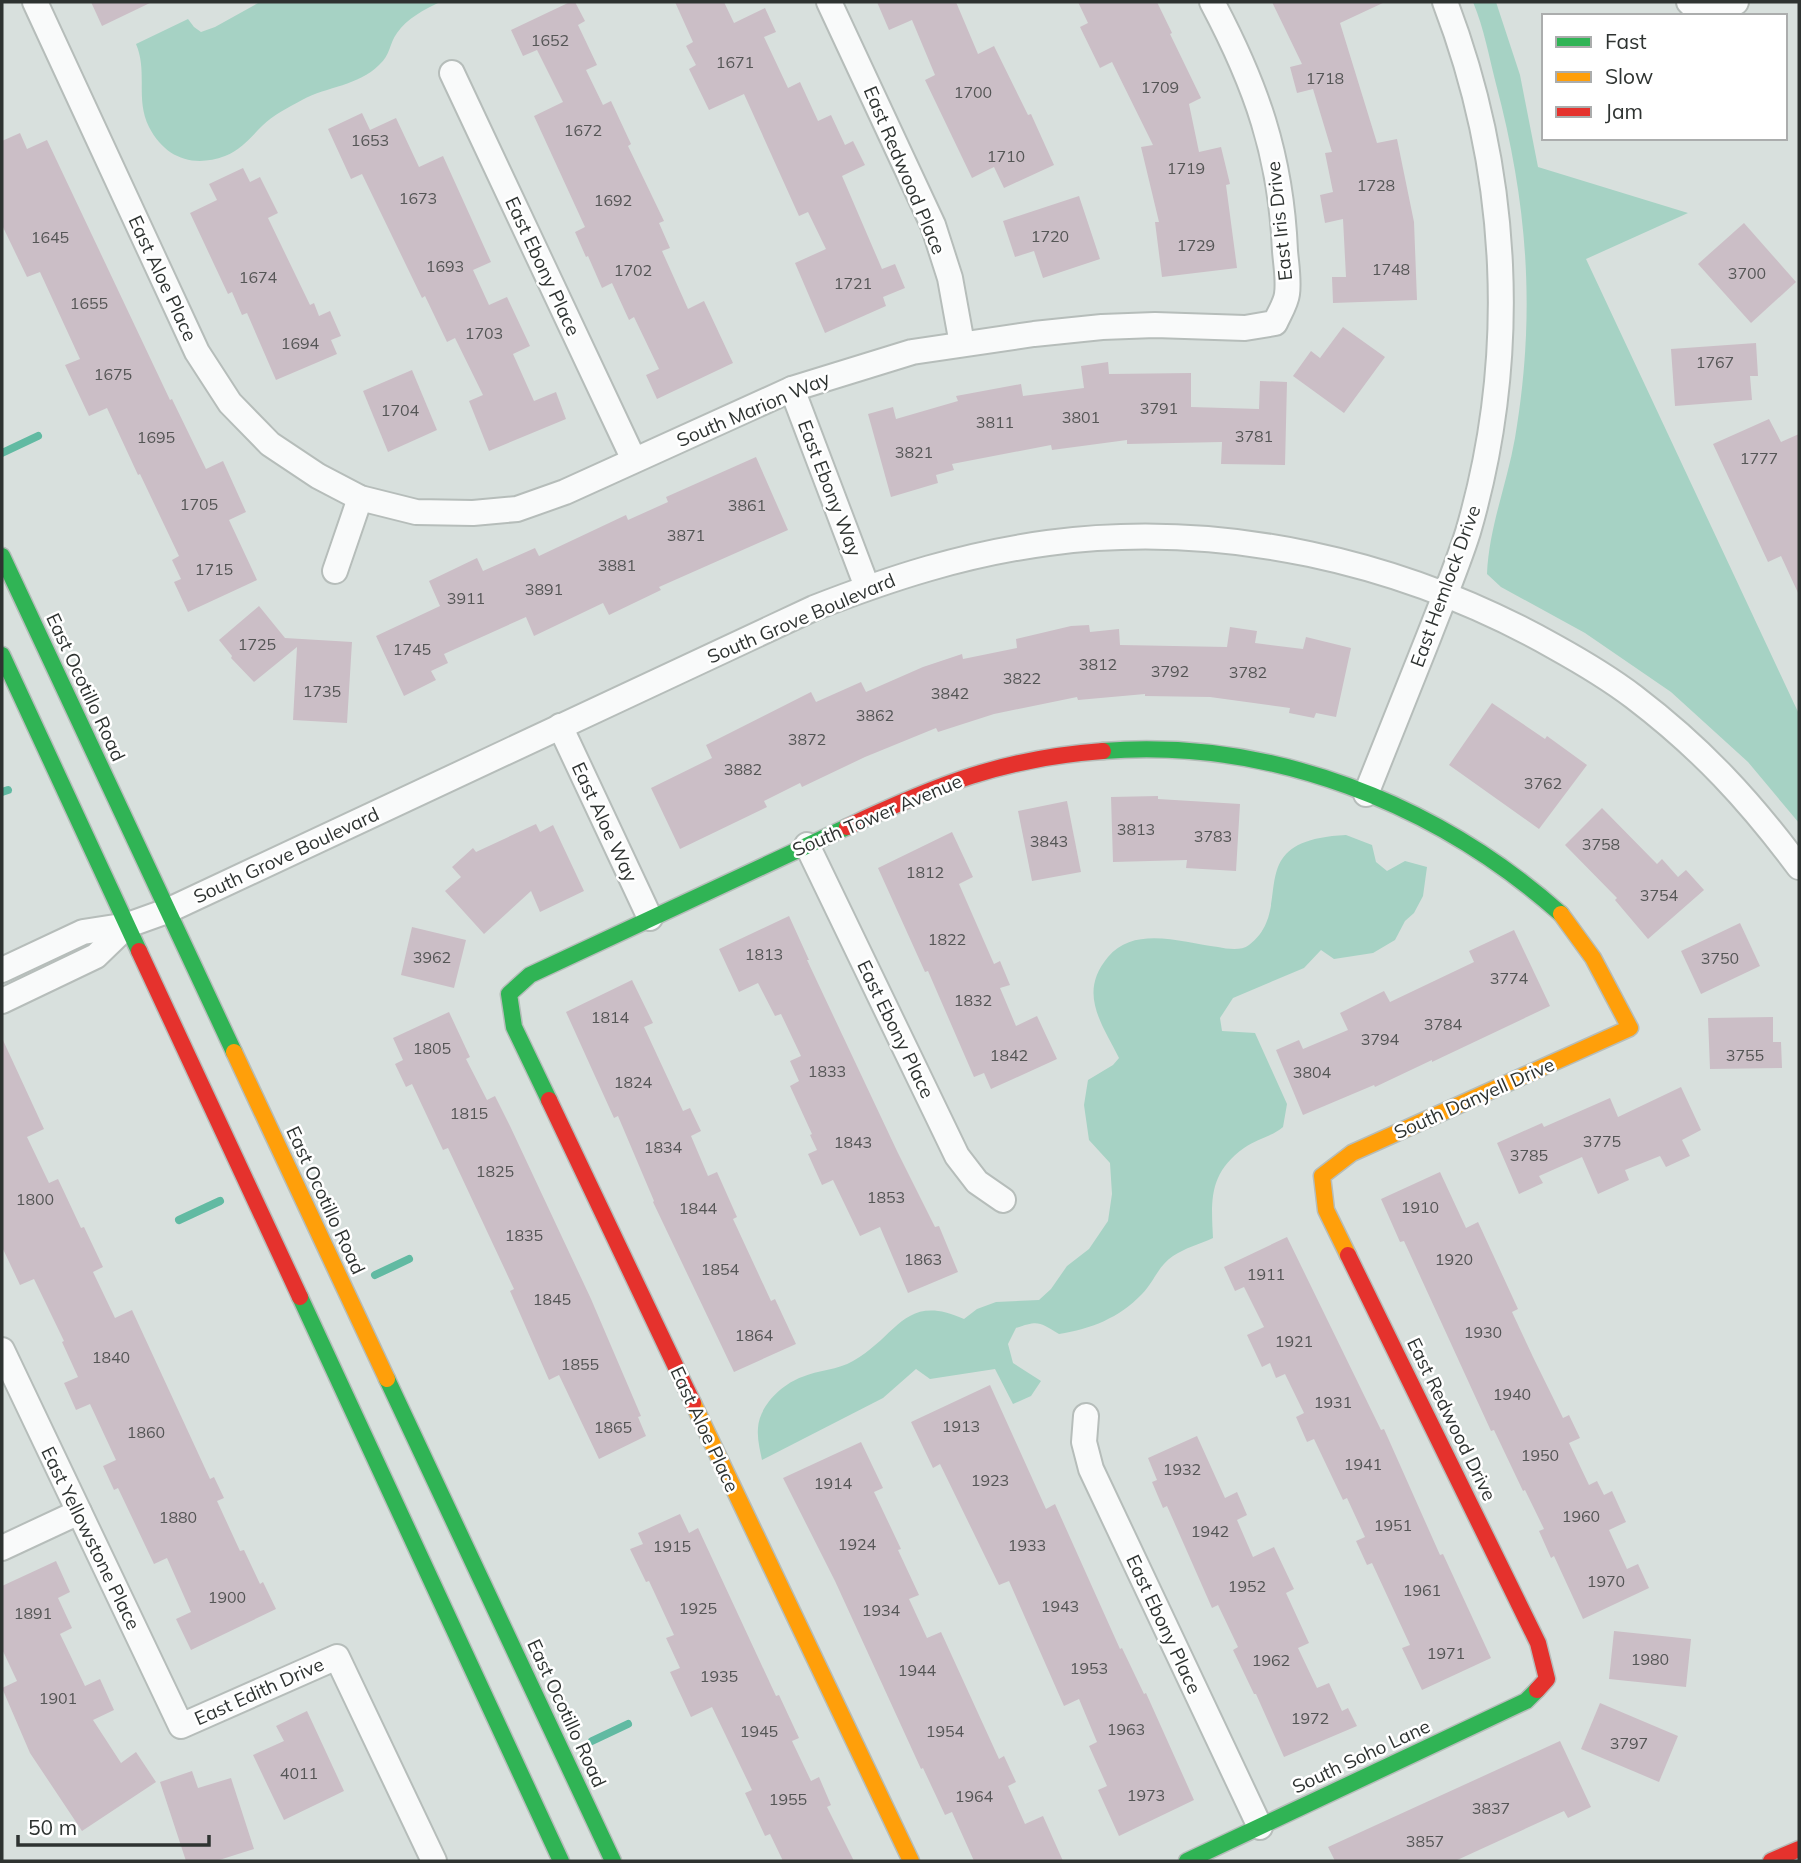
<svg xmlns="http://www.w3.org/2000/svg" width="1801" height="1863" viewBox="0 0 1801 1863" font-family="Mulish,sans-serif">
	<rect width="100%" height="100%" fill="#d8e0dd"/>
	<g fill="#a6d2c4">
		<path d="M260,2H440C424,10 407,18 397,33C389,44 391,54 379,65C358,86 328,86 302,100C289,107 273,115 262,126C251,137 241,150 225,156C193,168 165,158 149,127C135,99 148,72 136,44L188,19L194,27L201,32L215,27Z"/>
		<path d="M1473,2H1496L1520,75L1538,167L1688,213L1586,259L1799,714V823L1748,762L1671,692L1585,633L1501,587L1487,574C1489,527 1507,484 1515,438C1536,314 1528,205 1496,84C1489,57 1484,28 1473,2Z"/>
		<path d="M1346,835L1372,845L1376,862L1387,871L1405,861L1427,867L1423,896L1414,913L1405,921L1395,940L1373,953L1334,959L1321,950L1304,968L1233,998L1220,1018L1222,1031L1255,1033L1287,1104L1283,1127C1271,1137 1257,1139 1244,1148C1209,1173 1211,1200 1213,1238C1200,1244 1185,1248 1173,1256C1158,1266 1154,1282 1142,1294C1119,1318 1091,1329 1059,1334C1039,1322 1039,1320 1016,1328L1008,1344L1013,1363L1041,1381L1031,1396L1013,1404L995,1369L930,1379L916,1369L883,1398L762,1460C760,1450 757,1439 758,1428C759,1406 782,1384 802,1377C818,1370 838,1370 853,1361C898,1336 904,1292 964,1319L977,1309L996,1302L1039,1300L1051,1289L1067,1266L1089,1249L1108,1221L1112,1194L1110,1163L1089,1140L1084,1105L1088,1080L1113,1065L1119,1058C1101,1022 1078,993 1108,957C1135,925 1183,943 1218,947C1228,949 1241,951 1249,945C1298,908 1237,840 1346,835Z"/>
	</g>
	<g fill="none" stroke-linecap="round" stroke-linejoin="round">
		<g stroke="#61baa2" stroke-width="8">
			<path d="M2,453L38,436"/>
			<path d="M2,792L8,790"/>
			<path d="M179,1220L220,1201"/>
			<path d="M375,1275L409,1259"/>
			<path d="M592,1741L628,1724"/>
		</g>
	</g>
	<g fill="#cbbec6">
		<path d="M91,2H152L102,26Z"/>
		<path d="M570,2H575L585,21L578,25L597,65L586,70L603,105L611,101L631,144L628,146L664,221L659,223L670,248L662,251L688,309L704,301L733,363L657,399L646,375L659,369L634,317L629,320L612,283L602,288L588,256L586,257L575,232L585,227L534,116L563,102L537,50L523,56L511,30Z"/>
		<path d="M675,2H724L734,23L765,8L776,32L764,37L788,88L800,82L818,121L831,115L845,145L853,141L865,165L842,176L882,269L895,264L905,288L883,297L886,306L825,333L795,263L826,249L808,212L799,216L744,94L709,110L689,69L696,65L686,46L693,42Z"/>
		<path d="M877,2H956L978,54L994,46L1028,115L1031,114L1054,165L1004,188L994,167L972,178L925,80L935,75L912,20L889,30Z"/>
		<path d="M1078,2H1157L1172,33L1170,34L1201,98L1189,104L1199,152L1221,147L1230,184L1226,185L1237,268L1162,277L1155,222H1159L1141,147L1153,145L1112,62L1100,68L1080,27L1088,23Z"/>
		<path d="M1272,2H1385L1340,23L1377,143L1397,139L1414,222L1417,300L1333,303L1332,277H1346L1343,219L1325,223L1320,195L1333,192L1325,153L1332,152L1313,89L1297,93L1290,67L1302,64Z"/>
		<path d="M362,113L370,130L396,118L419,167L443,156L491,262L473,270L489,305L507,297L530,346L513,354L534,401L556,392L566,419L489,451L469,401L483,395L455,338L447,342L425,296L422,298L362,174L351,179L328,129Z"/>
		<path d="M20,133L27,149L47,140L170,400L172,399L206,469L223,461L246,512L229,520L257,580L188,612L174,582L181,579L172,560L179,556L140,474L138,475L107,408L89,416L65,365L80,359L40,272L27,277L2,225V141Z"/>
		<path d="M243,168L250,182L260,177L278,213L268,218L310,305L314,303L319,316L330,311L341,336L331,340L337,354L276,380L247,313L242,315L232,292L228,294L190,213L217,200L209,184Z"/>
		<path d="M1079,196L1100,259L1043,278L1034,251L1015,257L1003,221Z"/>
		<path d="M1744,223L1796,282L1751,323L1698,264Z"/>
		<path d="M1343,327L1385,357L1344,413L1293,376L1311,351L1320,358Z"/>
		<path d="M1756,343L1758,376H1750L1752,400L1675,406L1671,349Z"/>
		<path d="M1108,362L1109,374L1191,373V407L1259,409L1260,381L1287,382L1285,465L1221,464L1222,442L1127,444V440L1052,450L1051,445L952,464L954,470L936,475L938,483L891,497L868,414L893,407L896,419L958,401L956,396L1021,384L1023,396L1084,388L1081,366Z"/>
		<path d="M412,370L437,430L388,452L363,391Z"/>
		<path d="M1769,419L1781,442L1799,434V595L1781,556L1768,562L1713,444Z"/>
		<path d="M756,457L788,530L659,587L661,590L609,615L603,603L534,636L526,617L444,654L448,663L431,671L436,680L404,696L376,636L440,606L429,581L477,558L483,571L535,548L539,556L626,515L628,520L668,502L666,497Z"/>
		<path d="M259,606L285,638L352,642L347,723L293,720L297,647L254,682L231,658L232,656L219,640Z"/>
		<path d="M1089,625L1090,632L1119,629L1120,645L1227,647L1230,627L1257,631L1255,643L1303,649L1306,637L1351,648L1336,717L1316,713L1314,718L1289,713L1290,708L1210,697L1145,696V694L1078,700L1077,697L994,714L938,732L936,728L865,757L802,787L800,783L764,801L767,807L680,849L651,788L712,758L706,745L811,692L816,702L861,682L866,692L923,667L962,654L963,659L1017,648L1016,639L1071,626Z"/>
		<path d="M1492,703L1545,739L1547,736L1587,765L1539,829L1449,765Z"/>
		<path d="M1158,796V799L1240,804L1236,871L1186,868L1187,860L1113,862L1111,797Z"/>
		<path d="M1067,801L1081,872L1032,881L1018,811Z"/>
		<path d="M1602,808L1657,864L1662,859L1678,877L1686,870L1704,890L1648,939L1615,900L1617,898L1565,845Z"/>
		<path d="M536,824L540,832L553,825L584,891L540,912L531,891L484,934L445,891L461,877L452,867L473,848L476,852Z"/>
		<path d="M952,832L973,877L959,884L994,964L1000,961L1010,985L1000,988L1016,1026L1037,1016L1057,1059L991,1089L984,1073L974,1077L928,971L925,972L878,868Z"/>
		<path d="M789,916L809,960H807L897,1151L935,1227L939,1226L958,1272L908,1293L880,1227L860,1236L833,1180L822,1185L808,1154L817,1150L810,1135L812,1134L790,1086L799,1081L790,1061L801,1056L781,1014L775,1016L758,983L739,992L719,949Z"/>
		<path d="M1740,923L1760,966L1701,994L1681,951Z"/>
		<path d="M412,927L466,940L454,988L401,975Z"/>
		<path d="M1514,930L1550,1006L1432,1062V1060L1375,1087L1374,1085L1303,1115L1276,1050L1299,1040L1303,1049L1348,1030L1340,1013L1384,991L1390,1002L1474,962L1469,951Z"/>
		<path d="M632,980L653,1023L644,1027L683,1111L690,1108L701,1131L691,1136L708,1176L717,1172L737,1217L733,1219L771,1301L775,1299L796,1344L734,1372L653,1202L654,1201L618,1116L614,1118L566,1012Z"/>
		<path d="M449,1012L470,1057L466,1059L487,1100L495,1096L510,1126L591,1299L641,1416L638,1417L646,1436L599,1459L559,1375L549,1380L510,1291L514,1289L448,1148L443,1150L412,1084L406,1087L395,1064L403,1060L393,1038Z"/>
		<path d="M1773,1017V1042H1781L1782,1068L1710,1069L1708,1018Z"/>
		<path d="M2,1038L44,1129L27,1137L49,1183L58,1179L81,1228L84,1227L103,1267L93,1272L115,1318L132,1310L210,1479L214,1477L224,1498L217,1501L240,1551L244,1550L260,1584L263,1582L276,1609L191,1650L176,1619L191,1612L167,1558L154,1564L118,1488L114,1490L103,1466L116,1460L90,1404L76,1410L64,1383L78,1377L62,1342L64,1341L34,1279L20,1285L2,1247Z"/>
		<path d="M1681,1087L1701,1130L1682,1140L1690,1156L1666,1167L1660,1156L1625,1170L1629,1180L1598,1194L1582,1157L1539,1176L1543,1183L1519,1194L1497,1143L1542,1123L1544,1127L1610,1098L1618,1117Z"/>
		<path d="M1440,1172L1466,1228L1478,1222L1518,1309L1512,1312L1533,1357L1563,1418L1569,1415L1580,1438L1569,1443L1589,1485L1597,1481L1604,1495L1612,1491L1626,1522L1609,1530L1627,1569L1638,1564L1649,1588L1583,1619L1554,1556L1551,1558L1539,1531L1544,1529L1525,1490L1523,1491L1494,1430L1491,1431L1404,1241L1400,1242L1381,1199Z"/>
		<path d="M1287,1237L1381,1430L1384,1429L1440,1555L1443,1554L1491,1658L1422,1690L1402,1648L1410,1645L1372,1563L1367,1565L1356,1541L1365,1537L1347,1498L1343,1500L1314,1439L1307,1442L1296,1417L1304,1413L1285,1374L1276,1378L1270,1363L1262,1367L1247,1335L1264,1327L1244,1287L1235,1291L1224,1267Z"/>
		<path d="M990,1385L1046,1509L1055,1504L1120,1649L1122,1648L1144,1694L1146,1693L1194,1800L1119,1836L1098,1790L1107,1786L1089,1746L1097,1742L1079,1699L1064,1706L1009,1581L999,1585L940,1464L933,1468L911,1422Z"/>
		<path d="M1197,1436L1225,1498L1237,1492L1247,1515L1237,1520L1253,1557L1274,1547L1294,1589L1286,1593L1309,1643L1298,1648L1317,1688L1329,1683L1342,1711L1348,1708L1357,1726L1284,1757L1256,1694H1254L1233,1650L1238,1647L1218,1605L1212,1608L1167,1506L1163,1508L1152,1482L1157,1480L1148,1458Z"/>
		<path d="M861,1442L883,1488L874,1492L901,1549L898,1550L919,1595L909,1599L927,1638L941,1632L999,1759L1004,1756L1016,1782L1008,1786L1025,1824L1043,1816L1063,1861H974L952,1812L945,1815L923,1768L921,1769L835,1581L783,1478Z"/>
		<path d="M680,1514L689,1533L698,1528L776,1696L779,1695L799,1738L792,1741L811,1781L819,1777L831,1805L827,1807L854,1861H783L770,1834L765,1836L745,1793L752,1790L712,1707L691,1717L670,1672L680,1668L666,1638L674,1635L649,1581L646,1582L630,1549L643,1544L638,1533Z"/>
		<path d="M56,1561L70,1592L58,1598L72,1628L60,1634L85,1686L100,1679L114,1710L93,1720L121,1763L136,1752L156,1782L82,1831L30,1753L2,1688L17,1681L2,1649V1586Z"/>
		<path d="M1614,1631L1691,1639L1686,1687L1609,1679Z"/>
		<path d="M1600,1703L1678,1736L1659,1782L1581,1749Z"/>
		<path d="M307,1711L344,1791L284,1820L253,1755L284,1741L276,1726Z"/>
		<path d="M1560,1741L1591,1807L1568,1818L1564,1811L1455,1861H1335L1328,1847Z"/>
		<path d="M192,1771L198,1788L231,1778L254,1849L216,1861H186L160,1782Z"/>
	</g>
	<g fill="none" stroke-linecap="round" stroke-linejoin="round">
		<g stroke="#b6bdba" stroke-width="28">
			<g id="street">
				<path d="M35,2L197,352L230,403L270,444L318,476L360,498L416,512L473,513L517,509L565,492L792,389L912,352L1034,334L1102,327L1155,325L1245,328L1275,323C1279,314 1286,303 1287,294C1289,280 1286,264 1285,251C1281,155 1256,85 1212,2"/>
				<path d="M829,2L933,225L950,278L962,344"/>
				<path d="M1689,2L1700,13L1736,2"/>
				<path d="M452,73L634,460"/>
				<path d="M792,389L867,587"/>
				<path d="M335,571L360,498"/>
				<path d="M560,726L650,918"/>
				<path d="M1366,794C1387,741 1408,688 1429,636C1442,602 1457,567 1468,532C1519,357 1510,172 1445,2"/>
				<path d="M807,845L957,1156L977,1182L1003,1200"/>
				<path d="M2,970L83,932L128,925L167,911L814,608C891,578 965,554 1048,543C1222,520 1403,561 1555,647C1582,662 1609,678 1634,697C1701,748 1749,800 1799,867"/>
				<path d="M2,1001L96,956L128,925"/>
				<path d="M2,1350L181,1726L337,1657L434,1861"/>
				<path d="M1086,1416L1084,1442L1091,1469L1260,1827"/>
				<path d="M2,1548L79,1512"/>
			</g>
		</g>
		<g stroke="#b6bdba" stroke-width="19">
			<g id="fast">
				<path d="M2,556L234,1052"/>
				<path d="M2,655L139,951"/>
				<path d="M1103,751C1271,738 1436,803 1561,914"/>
				<path d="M549,1100L514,1027L509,994L530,975L847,827"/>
				<path d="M300,1297L561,1861"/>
				<path d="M387,1379L613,1861"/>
				<path d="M1187,1861L1526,1701L1537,1690"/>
			</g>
		</g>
		<g stroke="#b6bdba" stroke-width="19">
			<g id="slow">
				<path d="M234,1052L387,1379"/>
				<path d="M1348,1255L1326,1210L1322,1176L1352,1153L1630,1028L1593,958L1561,914"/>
				<path d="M693,1403L911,1861"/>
			</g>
		</g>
		<g stroke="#b6bdba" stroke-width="19">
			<g id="jam">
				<path d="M847,827C936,785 1004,758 1103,751"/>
				<path d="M139,951L300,1297"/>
				<path d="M549,1100L693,1403"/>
				<path d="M1348,1255L1538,1643L1547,1679L1537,1690"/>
				<path d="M1771,1861L1799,1849"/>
			</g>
		</g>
		<use href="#street" stroke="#f9fafa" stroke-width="24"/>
		<use href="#fast" stroke="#30b455" stroke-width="16"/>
		<use href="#slow" stroke="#ff9f0a" stroke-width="16"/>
		<use href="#jam" stroke="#e5322d" stroke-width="16"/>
	</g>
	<g text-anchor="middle" stroke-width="5" stroke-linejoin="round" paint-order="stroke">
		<g font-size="16" fill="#555656">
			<text x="550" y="46">1652</text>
			<text x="735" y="68">1671</text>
			<text x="1325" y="84">1718</text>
			<text x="1160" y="93">1709</text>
			<text x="973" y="98">1700</text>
			<text x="583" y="136">1672</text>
			<text x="370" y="146">1653</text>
			<text x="1006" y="162">1710</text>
			<text x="1186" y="174">1719</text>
			<text x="1376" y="191">1728</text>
			<text x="418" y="204">1673</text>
			<text x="613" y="206">1692</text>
			<text x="1050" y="242">1720</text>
			<text x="50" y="243">1645</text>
			<text x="1196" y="251">1729</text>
			<text x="445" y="272">1693</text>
			<text x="1391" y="275">1748</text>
			<text x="633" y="276">1702</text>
			<text x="1747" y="279">3700</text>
			<text x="258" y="283">1674</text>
			<text x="853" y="289">1721</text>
			<text x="89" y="309">1655</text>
			<text x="484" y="339">1703</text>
			<text x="300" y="349">1694</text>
			<text x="1715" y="368">1767</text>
			<text x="113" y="380">1675</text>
			<text x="1159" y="414">3791</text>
			<text x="400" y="416">1704</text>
			<text x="1081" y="423">3801</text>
			<text x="995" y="428">3811</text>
			<text x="1254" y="442">3781</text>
			<text x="156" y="443">1695</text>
			<text x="914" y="458">3821</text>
			<text x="1759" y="464">1777</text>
			<text x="199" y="510">1705</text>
			<text x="747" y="511">3861</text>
			<text x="686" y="541">3871</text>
			<text x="617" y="571">3881</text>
			<text x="214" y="575">1715</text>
			<text x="544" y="595">3891</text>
			<text x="466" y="604">3911</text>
			<text x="257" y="650">1725</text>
			<text x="412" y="655">1745</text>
			<text x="1098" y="670">3812</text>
			<text x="1170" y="677">3792</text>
			<text x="1248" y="678">3782</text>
			<text x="1022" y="684">3822</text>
			<text x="322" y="697">1735</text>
			<text x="950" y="699">3842</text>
			<text x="875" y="721">3862</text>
			<text x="807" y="745">3872</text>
			<text x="743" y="775">3882</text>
			<text x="1543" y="789">3762</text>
			<text x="1136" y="835">3813</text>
			<text x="1213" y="842">3783</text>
			<text x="1049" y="847">3843</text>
			<text x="1601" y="850">3758</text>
			<text x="925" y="878">1812</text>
			<text x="1659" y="901">3754</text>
			<text x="947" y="945">1822</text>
			<text x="764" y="960">1813</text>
			<text x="432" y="963">3962</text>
			<text x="1720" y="964">3750</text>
			<text x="1509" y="984">3774</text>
			<text x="973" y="1006">1832</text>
			<text x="610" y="1023">1814</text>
			<text x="1443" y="1030">3784</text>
			<text x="1380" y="1045">3794</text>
			<text x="432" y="1054">1805</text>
			<text x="1009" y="1061">1842</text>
			<text x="1745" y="1061">3755</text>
			<text x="827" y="1077">1833</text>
			<text x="1312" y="1078">3804</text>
			<text x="633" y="1088">1824</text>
			<text x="469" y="1119">1815</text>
			<text x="1602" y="1147">3775</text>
			<text x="853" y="1148">1843</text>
			<text x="663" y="1153">1834</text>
			<text x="1529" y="1161">3785</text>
			<text x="495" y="1177">1825</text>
			<text x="886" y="1203">1853</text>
			<text x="35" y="1205">1800</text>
			<text x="1420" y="1213">1910</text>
			<text x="698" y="1214">1844</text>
			<text x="524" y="1241">1835</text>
			<text x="923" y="1265">1863</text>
			<text x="1454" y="1265">1920</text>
			<text x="720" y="1275">1854</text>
			<text x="1266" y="1280">1911</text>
			<text x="552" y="1305">1845</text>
			<text x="1483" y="1338">1930</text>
			<text x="754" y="1341">1864</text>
			<text x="1294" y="1347">1921</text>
			<text x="111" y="1363">1840</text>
			<text x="580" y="1370">1855</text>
			<text x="1512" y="1400">1940</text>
			<text x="1333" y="1408">1931</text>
			<text x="961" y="1432">1913</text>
			<text x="613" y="1433">1865</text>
			<text x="146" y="1438">1860</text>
			<text x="1540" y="1461">1950</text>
			<text x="1363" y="1470">1941</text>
			<text x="1182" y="1475">1932</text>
			<text x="990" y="1486">1923</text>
			<text x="833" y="1489">1914</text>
			<text x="1581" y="1522">1960</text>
			<text x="178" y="1523">1880</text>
			<text x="1393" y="1531">1951</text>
			<text x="1210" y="1537">1942</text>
			<text x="857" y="1550">1924</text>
			<text x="1027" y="1551">1933</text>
			<text x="672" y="1552">1915</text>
			<text x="1606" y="1587">1970</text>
			<text x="1247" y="1592">1952</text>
			<text x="1422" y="1596">1961</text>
			<text x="227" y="1603">1900</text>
			<text x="1060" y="1612">1943</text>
			<text x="698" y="1614">1925</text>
			<text x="881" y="1616">1934</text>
			<text x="33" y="1619">1891</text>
			<text x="1446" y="1659">1971</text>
			<text x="1650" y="1665">1980</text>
			<text x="1271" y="1666">1962</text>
			<text x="1089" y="1674">1953</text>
			<text x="917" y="1676">1944</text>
			<text x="719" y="1682">1935</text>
			<text x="58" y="1704">1901</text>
			<text x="1310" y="1724">1972</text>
			<text x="1126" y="1735">1963</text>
			<text x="759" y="1737">1945</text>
			<text x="945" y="1737">1954</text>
			<text x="1629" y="1749">3797</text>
			<text x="299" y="1779">4011</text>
			<text x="1146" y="1801">1973</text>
			<text x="974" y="1802">1964</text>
			<text x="788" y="1805">1955</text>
			<text x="1491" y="1814">3837</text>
			<text x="1425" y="1847">3857</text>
		</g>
		<g font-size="19" fill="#2e3331" stroke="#fff">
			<text transform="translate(905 170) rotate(67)" y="7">East Redwood Place</text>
			<text transform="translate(1279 221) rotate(-96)" y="7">East Iris Drive</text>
			<text transform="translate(543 266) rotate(65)" y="7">East Ebony Place</text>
			<text transform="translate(163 278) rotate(65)" y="7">East Aloe Place</text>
			<text transform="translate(753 409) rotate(-23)" y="7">South Marion Way</text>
			<text transform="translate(830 488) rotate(69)" y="7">East Ebony Way</text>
			<text transform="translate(1445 586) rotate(-70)" y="7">East Hemlock Drive</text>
			<text transform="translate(801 618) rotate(-23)" y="7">South Grove Boulevard</text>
			<text transform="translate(86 687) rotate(65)" y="7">East Ocotillo Road</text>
			<text transform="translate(877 815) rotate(-23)" y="7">South Tower Avenue</text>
			<text transform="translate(605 822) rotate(65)" y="7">East Aloe Way</text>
			<text transform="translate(286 855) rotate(-25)" y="7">South Grove Boulevard</text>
			<text transform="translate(896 1029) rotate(64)" y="7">East Ebony Place</text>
			<text transform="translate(1474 1098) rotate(-24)" y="7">South Danyell Drive</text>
			<text transform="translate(326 1200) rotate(65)" y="7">East Ocotillo Road</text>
			<text transform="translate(1452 1419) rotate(64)" y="7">East Redwood Drive</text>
			<text transform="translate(705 1429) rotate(65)" y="7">East Aloe Place</text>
			<text transform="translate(91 1538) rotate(64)" y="7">East Yellowstone Place</text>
			<text transform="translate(1164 1624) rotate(65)" y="7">East Ebony Place</text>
			<text transform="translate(259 1691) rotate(-24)" y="7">East Edith Drive</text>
			<text transform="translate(567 1713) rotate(65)" y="7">East Ocotillo Road</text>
			<text transform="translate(1361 1756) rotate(-25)" y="7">South Soho Lane</text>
		</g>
	</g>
	<rect width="1801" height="1863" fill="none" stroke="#2e3331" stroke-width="7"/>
	<rect x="1542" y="14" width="245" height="126" fill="#ffffff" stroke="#abadad" stroke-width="2"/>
	<rect x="1556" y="37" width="35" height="10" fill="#30b455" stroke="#abadad" stroke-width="2"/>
	<text x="1605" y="49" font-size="21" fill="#2e3331">Fast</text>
	<rect x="1556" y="72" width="35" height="10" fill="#ff9f0a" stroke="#abadad" stroke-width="2"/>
	<text x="1605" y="84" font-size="21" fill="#2e3331">Slow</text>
	<rect x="1556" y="107" width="35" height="10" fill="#e5322d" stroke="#abadad" stroke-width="2"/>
	<text x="1605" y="119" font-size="21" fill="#2e3331">Jam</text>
	<path d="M18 1835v10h191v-10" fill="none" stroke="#2e3331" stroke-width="3.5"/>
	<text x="28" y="1835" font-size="21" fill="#2e3331" stroke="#ffffff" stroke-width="5" paint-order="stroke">50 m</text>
</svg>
